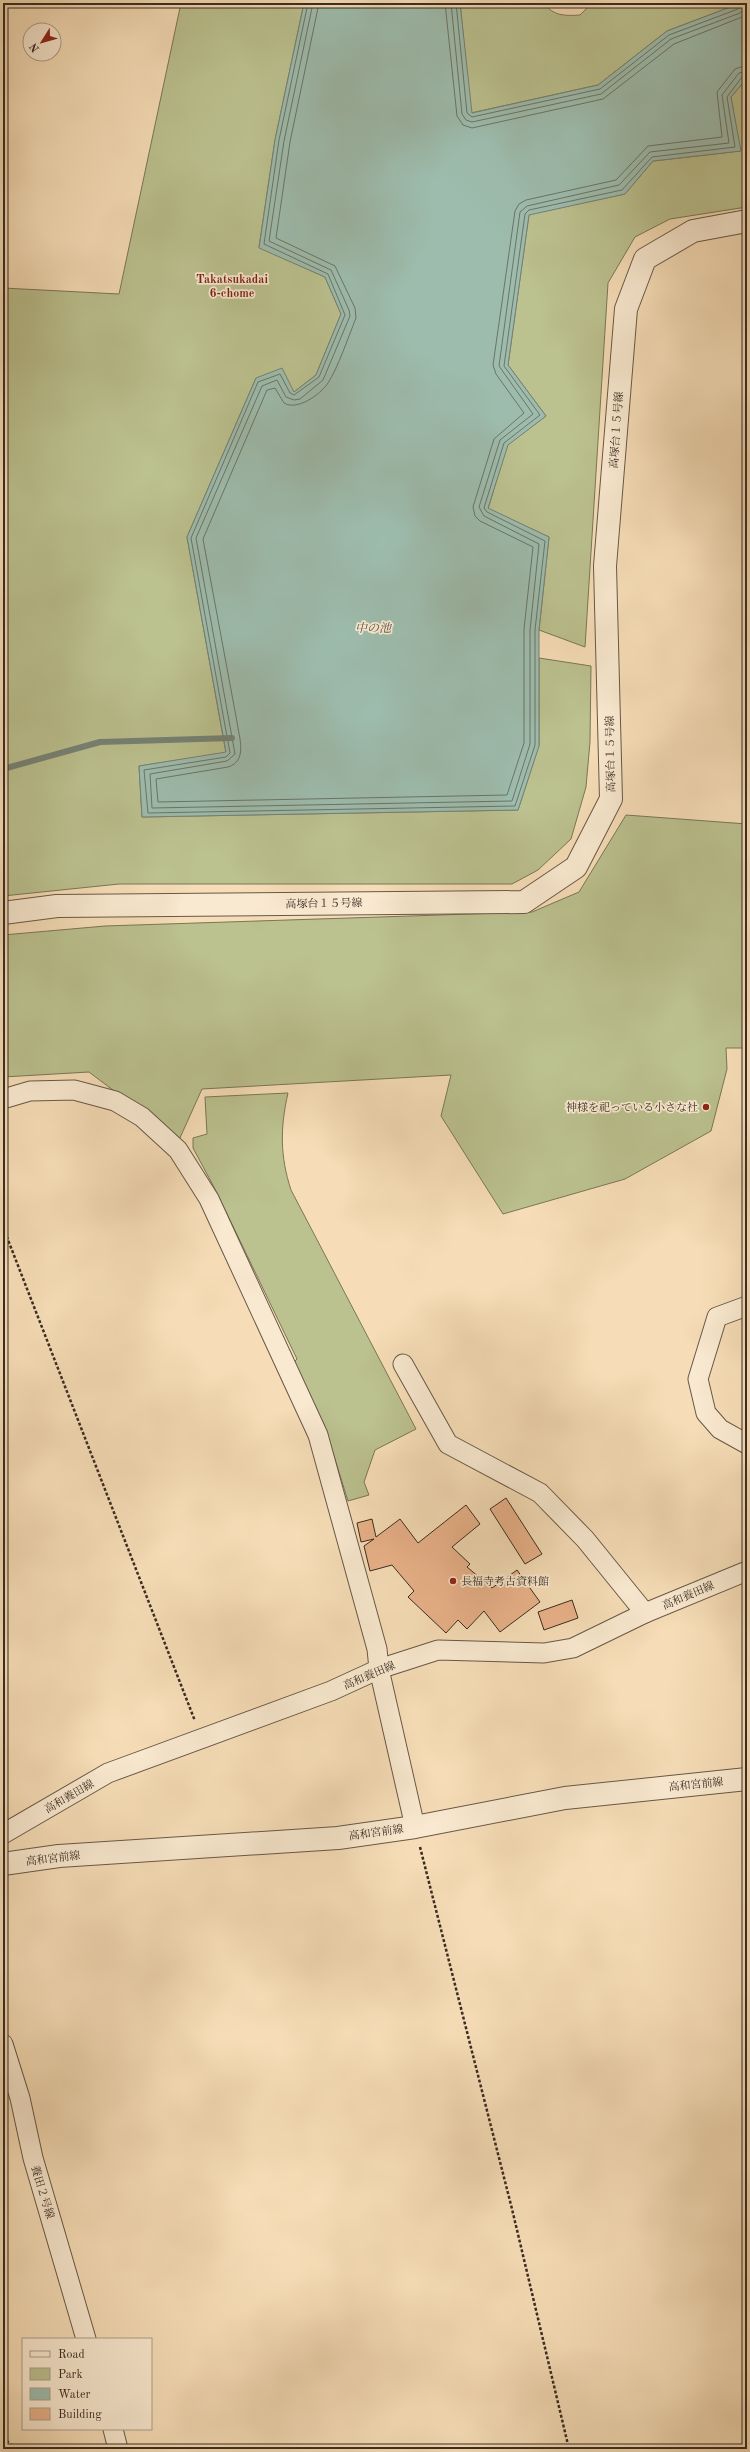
<svg xmlns="http://www.w3.org/2000/svg" width="750" height="2452" viewBox="0 0 750 2452" font-family="'Old Standard TT','Noto Serif JP',serif">
	<rect width="100%" height="100%" fill="#f6ddb7"/>
	<filter id="stains"><feTurbulence type="fractalNoise" baseFrequency=".005" numOctaves="4"/><feColorMatrix values="0 0 0 0 .2 0 0 0 0 .09 0 0 0 0 .02 0 0 0 .5 -.17"/></filter>
	<radialGradient id="worn" r=".72"><stop offset=".6" stop-color="#630" stop-opacity="0"/><stop offset="1" stop-color="#630" stop-opacity=".3"/></radialGradient>
	<g fill="#bbc18f" stroke="#7a7658">
		<path d="M181,3H304L275,140L259,247L325,277L341,314L316,375L294,392L256,378L187,537L226,753L139,766L142,817L518,810L539,745V658L591,666L590,742L586,787L571,839L538,870L512,884H119L3,896V288L119,294Z"/>
		<path d="M460,3H544C553,16 565,16 580,15L592,3H741L667,31L598,85L471,113Z"/>
		<path d="M747,78V207L670,219L635,237L608,283L585,647L539,630L549,537L488,509L507,445L546,416L508,365L529,214L625,194L653,161L740,151L731,97Z"/>
		<path d="M626,815L747,824V1048H726L727,1069L711,1131L625,1179L503,1214L441,1116L451,1075L202,1089L179,1140L89,1072L3,1077V935L105,926L532,912L579,892Z"/>
		<path d="M288,1093C280,1128 280,1156 291,1190L416,1429L375,1450L364,1482L369,1495L348,1501L325,1427L294,1362L297,1359L215,1189L193,1148V1138L207,1134L205,1097Z"/>
	</g>
	<path fill="#9dbcad" stroke="#758275" d="M304,3H460L472,113L598,85L667,31L741,3H747V78L731,97L741,151L653,161L625,194L529,215L508,365L546,416L508,445L488,508L549,537L539,630V746L518,810L142,817L139,766L226,752L187,537L256,378L282,368L294,392L316,375L341,314L325,277L259,248L275,140Z"/>
	<g fill="none" stroke-linecap="round" stroke-linejoin="round">
		<g stroke="#6b7468" stroke-width="1">
			<path d="M308,3L279,140L264,244L328,274L345,315L319,377L294,395L290,393L280,374L258,382L191,538L230,753L226,757L144,770L148,813L515,806L535,745V630L545,541L487,512L484,508L504,443L540,415L504,366L525,214L529,210L622,190L652,157L735,147L727,97L742,77L747,76"/>
			<path d="M313,3L284,141L269,241L331,270L349,310L350,316L323,380L300,399L294,400L286,397L277,380L262,386L196,538L235,754L227,761L150,774L152,808L512,801L530,744V630L539,544L484,516L479,507L500,440L533,414L499,366L520,212L527,206L619,185L650,152L729,143L722,95L739,73L747,71"/>
			<path d="M319,3L290,142L276,238L335,266L355,308L356,318C349,335 338,368 328,383C320,395 297,411 284,403L275,388L267,390L203,539L237,722C239,737 248,761 228,767L156,779L158,802L507,795L524,743V629L533,547L480,521L475,516L473,507L494,439L524,413L496,374L493,365L515,211L519,204L526,200L616,180L648,146L722,137L717,92L735,69L747,65"/>
			<path d="M445,3L457,116L463,125L472,128L603,99L674,44L747,15"/>
			<path d="M451,3L462,114L466,120L472,122L601,94L671,39L740,13L744,9L746,3"/>
			<path d="M456,3L467,113L472,117L600,89L669,35L738,9L741,3"/>
		</g>
		<path stroke="#758275" stroke-width="6" d="M3,769L100,742L232,738"/>
	</g>
	<g fill="#eab28a" stroke="#392c22">
		<path d="M506,1498L542,1554L525,1564L490,1509Z"/>
		<path d="M466,1505L480,1524L452,1547L470,1564L467,1567L492,1588L517,1570L540,1602L500,1632L484,1611L467,1629L458,1620L446,1633L408,1597L414,1591L392,1565L370,1571L364,1546L374,1539L361,1542L357,1523L372,1519L376,1537L400,1519L418,1543Z"/>
		<path d="M572,1600L578,1618L544,1630L538,1612Z"/>
	</g>
	<g fill="none" stroke-linecap="round" stroke-linejoin="round">
		<g stroke="#685847" stroke-width="21">
			<g id="minor">
				<path d="M3,1099L30,1091L74,1090L115,1101L142,1117L178,1150L209,1199L318,1435L377,1649L379,1669L415,1827"/>
				<path d="M747,1306L717,1317L698,1379L706,1413L720,1429L747,1444"/>
				<path d="M403,1364L448,1444L540,1493L585,1539L645,1613"/>
				<path d="M3,1834L108,1773L331,1691L379,1669L438,1650L544,1653L573,1648L645,1613L747,1571"/>
				<path d="M3,2044L20,2098L33,2158L86,2339"/>
				<path d="M113,2429L118,2449"/>
			</g>
		</g>
		<g stroke="#685847" stroke-width="24">
			<g id="tertiary">
				<path d="M3,913L57,906L524,902L576,867L611,799L605,566L626,309L645,259L693,231L747,221"/>
				<path d="M3,1864L59,1856L338,1838L415,1827L565,1798L747,1779"/>
			</g>
		</g>
		<g stroke="#392c22" stroke-width="2.5" stroke-dasharray="3 2" stroke-linecap="butt">
			<path d="M3,1227L195,1721"/>
			<path d="M420,1847L512,2209L569,2449"/>
			<path d="M3,2437L15,2449"/>
		</g>
		<use href="#minor" stroke="#f9e9d0" stroke-width="19"/>
		<use href="#tertiary" stroke="#f9e9d0" stroke-width="22"/>
	</g>
	<g fill="#8f2418" stroke="#f9e9d0" stroke-width="1.5">
		<circle cx="706" cy="1107" r="4"/>
		<circle cx="453" cy="1581" r="4"/>
	</g>
	<g text-anchor="middle" stroke-width="3.5" stroke-linejoin="round" paint-order="stroke">
		<g font-size="11" fill="#392c22" stroke="#f9e9d0">
			<text transform="translate(616 430) rotate(-86)" y="4">高塚台１５号線</text>
			<text transform="translate(610 754) rotate(-91)" y="4">高塚台１５号線</text>
			<text transform="translate(324 903) rotate(-1)" y="4">高塚台１５号線</text>
			<text transform="translate(688 1595) rotate(-23)" y="4">高和養田線</text>
			<text transform="translate(369 1675) rotate(-23)" y="4">高和養田線</text>
			<text transform="translate(696 1784) rotate(-6)" y="4">高和宮前線</text>
			<text transform="translate(69 1796) rotate(-30)" y="4">高和養田線</text>
			<text transform="translate(376 1832) rotate(-8)" y="4">高和宮前線</text>
			<text transform="translate(53 1858) rotate(-7)" y="4">高和宮前線</text>
			<text transform="translate(43 2192) rotate(73)" y="4">養田２号線</text>
		</g>
		<g font-size="11" fill="#392c22" stroke="#f9e9d0" text-anchor="end">
			<text x="698" y="1111">神様を祀っている小さな社</text>
			<text x="461" y="1585" text-anchor="start">長福寺考古資料館</text>
		</g>
		<g font-size="12" font-weight="bold" fill="#7a1f14" stroke="#f9e9d0">
			<text x="232" y="283">Takatsukadai<tspan x="232" dy="14">6-chome</tspan></text>
		</g>
		<g font-size="12" font-style="italic" fill="#525045" stroke="#f9e9d0">
			<text x="373" y="632">中の池</text>
		</g>
	</g>
	<rect width="750" height="2452" fill="none" stroke="#f6ddb7" stroke-width="16"/>
	<rect x="4" y="4" width="742" height="2444" fill="none" stroke="#392c22" stroke-width="2"/>
	<rect x="8" y="8" width="734" height="2436" fill="none" stroke="#392c22"/>
	<rect x="22" y="2338" width="130" height="92" fill="#f9e9d0" stroke="#ac9d8a"/>
	<rect x="30" y="2351" width="20" height="6" fill="#f9e9d0" stroke="#ac9d8a"/>
	<text x="58" y="2358" font-size="12" fill="#392c22">Road</text>
	<rect x="30" y="2368" width="20" height="12" fill="#bbc18f" stroke="#ac9d8a"/>
	<text x="58" y="2378" font-size="12" fill="#392c22">Park</text>
	<rect x="30" y="2388" width="20" height="12" fill="#9dbcad" stroke="#ac9d8a"/>
	<text x="58" y="2398" font-size="12" fill="#392c22">Water</text>
	<rect x="30" y="2408" width="20" height="12" fill="#eab28a" stroke="#ac9d8a"/>
	<text x="58" y="2418" font-size="12" fill="#392c22">Building</text>
	<g transform="translate(42 42) rotate(233)"><circle r="19" fill="#f9e9d0" stroke="#ac9d8a"/>
	<path d="M0-3L7 15L0 10L-7 15Z" fill="#8f2418"/>
	<text y="-6" font-size="11" font-weight="bold" text-anchor="middle" fill="#392c22">N</text>
	</g>
	<rect width="100%" height="100%" filter="url(#stains)"/>
	<rect width="100%" height="100%" fill="url(#worn)"/>
</svg>
